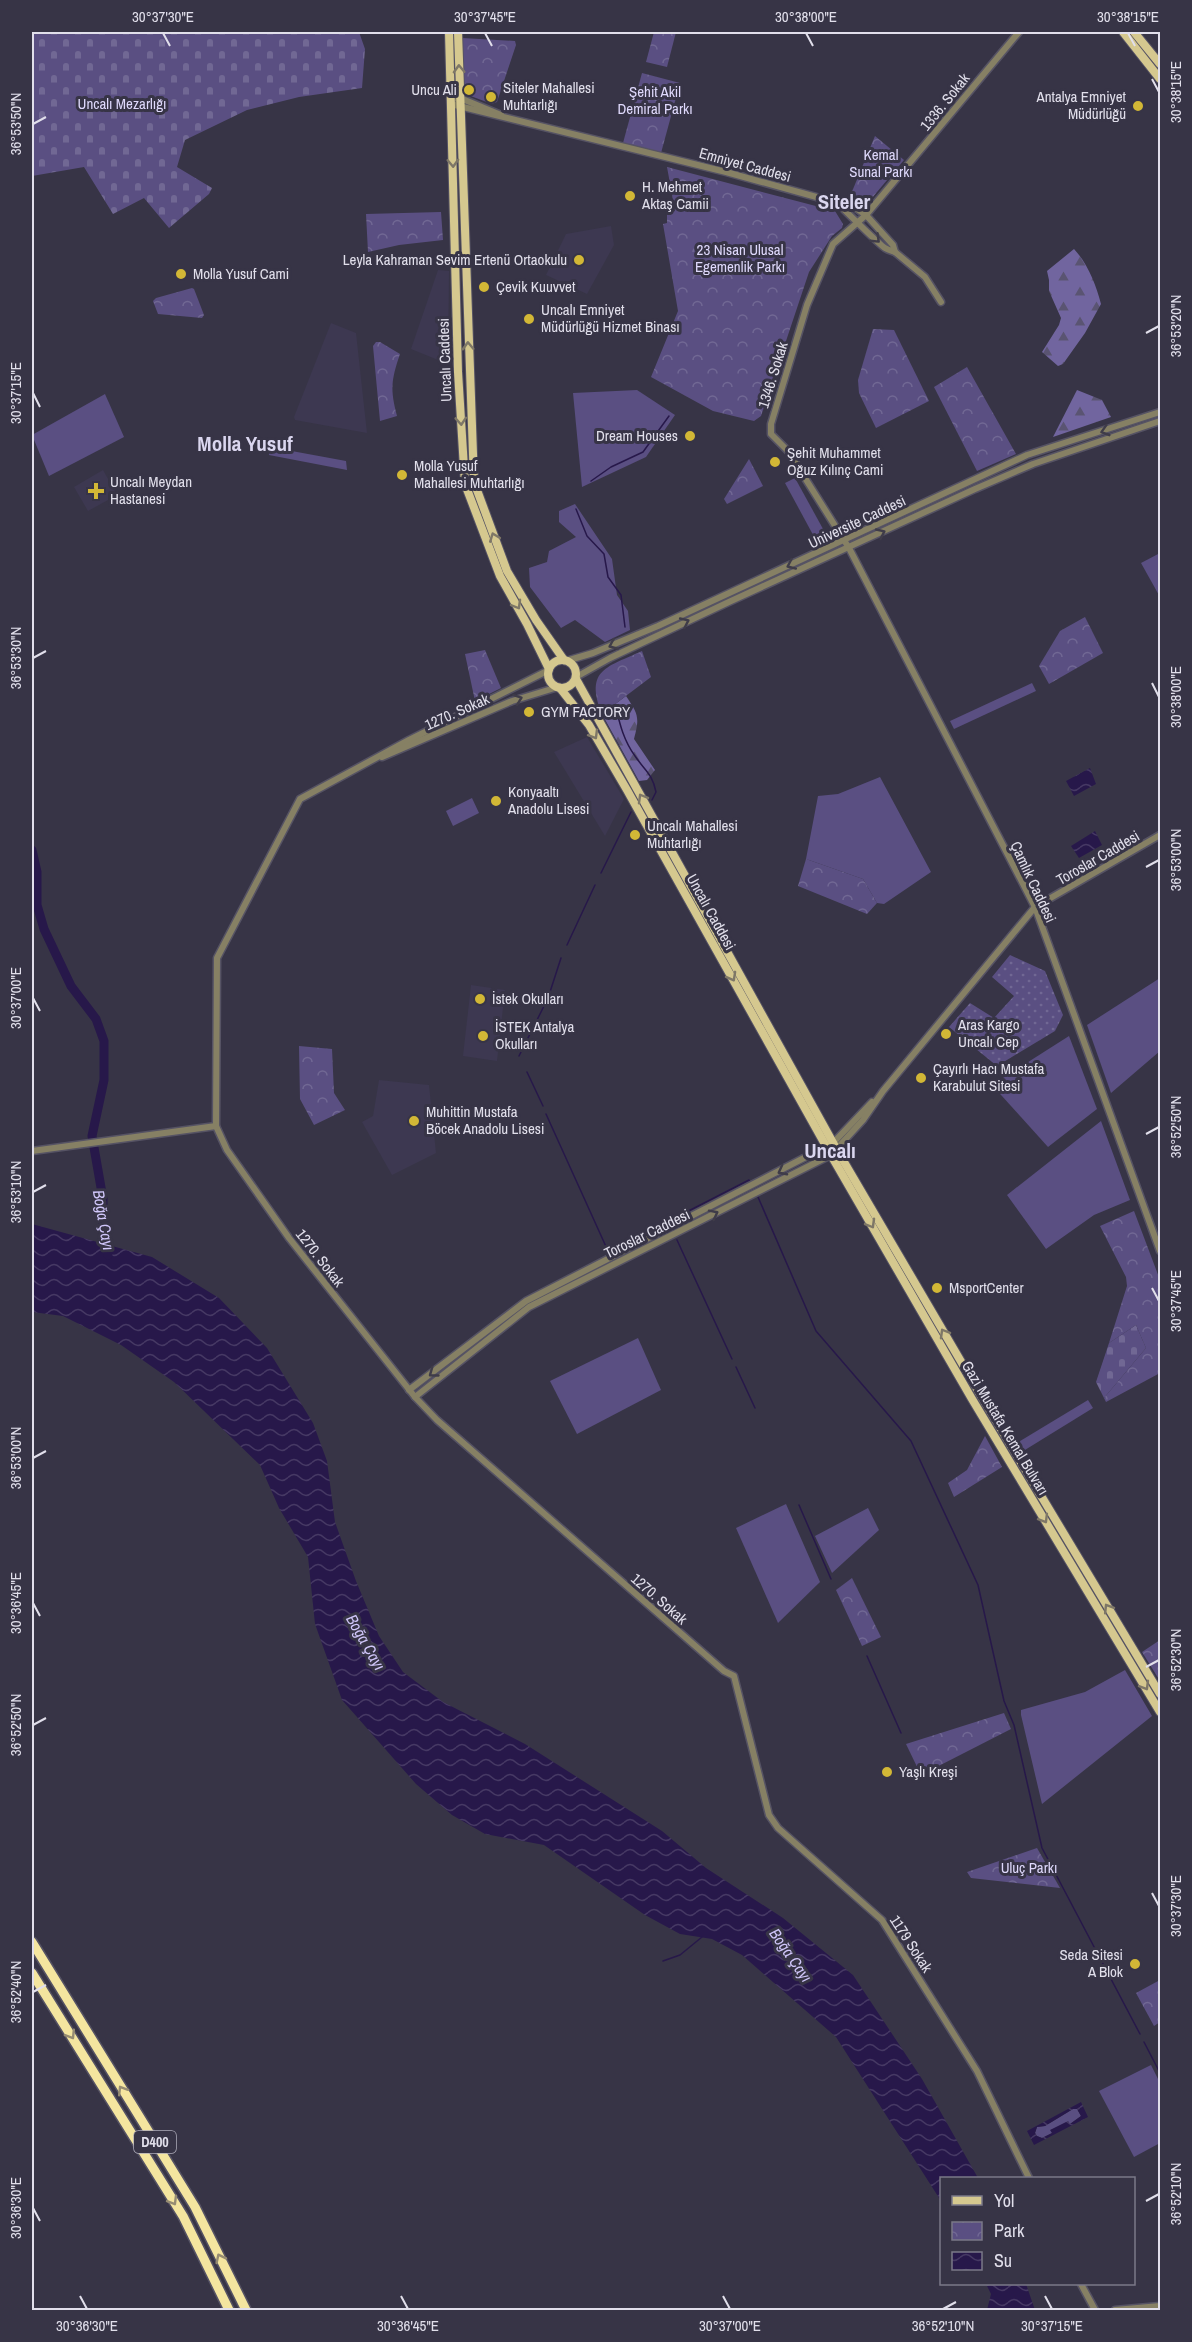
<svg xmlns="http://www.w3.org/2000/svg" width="1192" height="2342" viewBox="0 0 1192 2342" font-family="'Archivo Narrow',sans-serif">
	<defs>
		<pattern id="forest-firs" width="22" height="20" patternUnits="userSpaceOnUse" patternTransform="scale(1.5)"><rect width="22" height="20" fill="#71659f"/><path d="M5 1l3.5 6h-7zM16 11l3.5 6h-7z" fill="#5a5472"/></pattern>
		<pattern id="cemetery-stones" width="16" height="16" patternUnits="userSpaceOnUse" patternTransform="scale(1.5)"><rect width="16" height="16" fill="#5a4f82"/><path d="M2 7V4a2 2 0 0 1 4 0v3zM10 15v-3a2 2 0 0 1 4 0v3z" fill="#716894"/></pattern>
		<pattern id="park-crowns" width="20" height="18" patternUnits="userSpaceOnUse" patternTransform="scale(1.5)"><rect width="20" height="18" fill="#5a4f82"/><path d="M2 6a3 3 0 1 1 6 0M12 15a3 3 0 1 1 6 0" fill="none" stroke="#716894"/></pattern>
		<pattern id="garden-dots" width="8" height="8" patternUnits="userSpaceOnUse" patternTransform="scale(1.5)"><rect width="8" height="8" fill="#5a4f82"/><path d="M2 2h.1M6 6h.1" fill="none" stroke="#716894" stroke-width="1.8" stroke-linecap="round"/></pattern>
		<pattern id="water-waves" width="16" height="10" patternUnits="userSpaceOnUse" patternTransform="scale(1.5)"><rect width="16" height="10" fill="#27184a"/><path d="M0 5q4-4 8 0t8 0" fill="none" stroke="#463964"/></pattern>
	</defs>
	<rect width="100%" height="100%" fill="#373446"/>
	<g fill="#3d3851">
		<path d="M611,226L614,245L587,294L546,275L566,234Z"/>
		<path d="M438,270L449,271L448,364L411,349Z"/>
		<path d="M331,323L356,333L367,433L295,420L294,417Z"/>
		<path d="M103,470L117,495L88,511L74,487Z"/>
		<path d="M587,737L624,799L605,836L554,752Z"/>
		<path d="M471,985L505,990L497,1061L463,1056Z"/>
		<path d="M379,1080L429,1085L436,1153L392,1175L362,1122L373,1116Z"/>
	</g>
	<g fill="#5a4f82">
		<path d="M637,390L675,415L646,457L582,487L573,393Z"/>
		<path d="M105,394L124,437L49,476L32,435Z"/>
		<path d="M270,447L346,461L347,470L269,455Z"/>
		<path d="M795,478L828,538L818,544L785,483Z"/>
		<path d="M575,504L612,559L617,595L628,611L630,630L605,642L575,620L561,628L530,587L529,568L547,562L549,551L576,537L559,522V511Z"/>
		<path d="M1160,553V597L1141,563Z"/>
		<path d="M1032,683L1036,691L954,729L950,721Z"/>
		<path d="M880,777L931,872L884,904L877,903L863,879L806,859L818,796L838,794Z"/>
		<path d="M472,798L479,813L453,826L446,811Z"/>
		<path d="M1160,978V1051L1111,1093L1087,1025Z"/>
		<path d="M1069,1036L1097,1109L1048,1147L992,1085Z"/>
		<path d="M1101,1121L1130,1200L1094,1215L1046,1249L1007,1195Z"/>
		<path d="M638,1338L661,1390L577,1434L550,1381Z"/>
		<path d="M1088,1400L1093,1408L1020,1453L1015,1444Z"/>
		<path d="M786,1504L820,1582L778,1623L736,1528Z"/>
		<path d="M868,1508L879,1530L832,1573L815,1536Z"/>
		<path d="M1125,1670L1152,1716L1042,1804L1021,1715V1710L1085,1692Z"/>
		<path d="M1151,2065L1160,2083V2143L1134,2157L1099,2091Z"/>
		<path d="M1073,2109H1077L1081,2116L1070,2124L1051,2130L1052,2133L1042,2138L1037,2136L1035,2133L1037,2127L1045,2126Z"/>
	</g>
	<g fill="url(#forest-firs)">
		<path d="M1074,249C1088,264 1096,285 1101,304L1085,333L1063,364L1058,366L1042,352L1059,325L1061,318L1049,291V280L1047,271Z"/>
		<path d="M1077,390L1102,400L1111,417L1053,437Z"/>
		<path d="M626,696C638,714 640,717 634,739L655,770L647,780L639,781L602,714Z"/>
	</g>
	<g fill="url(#cemetery-stones)">
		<path d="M32,32H359L365,49L362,88L299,97L247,110L185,140L177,167L212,188L209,194L169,228L144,198L113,214L84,167L32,176Z"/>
		<path d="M1136,1325L1146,1348L1104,1398L1096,1382L1109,1343Z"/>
	</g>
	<g fill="url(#park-crowns)">
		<path d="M654,32H676L667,67L646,62Z"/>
		<path d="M462,38L515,41L516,45L497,102L492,104L468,95L464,86Z"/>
		<path d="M642,73L680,83L661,153L623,143Z"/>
		<path d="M875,136L904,160L866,205L851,194Z"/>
		<path d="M667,167L835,211L843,224L842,228L832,236L809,272L761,416L754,421L713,411L651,377L678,311L663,224L667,223V215L675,211Z"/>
		<path d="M441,212L443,240L399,245L368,252L366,214Z"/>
		<path d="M192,288L194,289L204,315L202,318L158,314L153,301L156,298Z"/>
		<path d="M873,329L894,330L929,401L876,428L859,393L858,380Z"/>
		<path d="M376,342H380L400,354C391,380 390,390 397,416L380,421L373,346Z"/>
		<path d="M967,367L1016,454L977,471L934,387Z"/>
		<path d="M749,459L763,486L727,504L724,499Z"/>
		<path d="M1085,617L1103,653L1049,684L1039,666L1060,631Z"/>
		<path d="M485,650L501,688L475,701L465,654Z"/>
		<path d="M642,651L651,677L602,714C584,669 608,667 642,651Z"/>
		<path d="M806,859L863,879L877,903L867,914L798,886Z"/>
		<path d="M299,1046L332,1049L334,1093L345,1110L314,1125L300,1099Z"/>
		<path d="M1134,1211L1160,1280V1373L1106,1402L1104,1398L1146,1348L1136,1325L1109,1343L1127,1286L1126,1277L1100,1226Z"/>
		<path d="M985,1436L1002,1467L954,1497L948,1483L967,1470Z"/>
		<path d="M852,1578L881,1637L862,1646L836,1590Z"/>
		<path d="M1160,1640V1681L1142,1652Z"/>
		<path d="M1004,1713L1011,1729L921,1775L906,1744Z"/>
		<path d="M1037,1848L1060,1888L971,1878L967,1872Z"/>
		<path d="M1160,1980V2022L1154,2026L1136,1993Z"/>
	</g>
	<path fill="url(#garden-dots)" d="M1010,955L1045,971L1063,1015L1055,1031L997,1066L949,1027L970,1003L994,1018L1014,996L992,977Z"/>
	<g fill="url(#water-waves)" fill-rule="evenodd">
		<path d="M1090,768L1096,784L1074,796L1066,781Z"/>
		<path d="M1095,831L1102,845L1079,858L1071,846Z"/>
		<path d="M32,1224L152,1257L219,1298L267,1348L313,1423L327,1461L335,1522L356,1581L379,1636L403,1672L443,1702L525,1744L662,1831L706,1868L783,1918L853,1975L922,2079L978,2178H942L941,2201L836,2037L742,1955L712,1939L680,1934L645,1915L544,1845L485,1834L452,1815L416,1784L342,1700L315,1624L308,1557L279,1508L260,1465L174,1382L121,1345L63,1316L32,1312Z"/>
		<path d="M1081,2102L1088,2117L1034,2145L1027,2131ZM1073,2109H1077L1081,2116L1070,2124L1068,2121L1050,2130L1052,2133L1042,2138L1037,2136L1035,2133L1037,2127L1045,2126Z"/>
		<path d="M986,2284H1026L1035,2310H987L991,2294Z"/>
	</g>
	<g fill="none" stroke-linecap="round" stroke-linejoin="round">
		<g stroke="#27184a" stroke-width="1.5">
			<path d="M591,481L611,467L643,452L669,416"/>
			<path d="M576,509L587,536L604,554L608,577L621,595L625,627"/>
			<path d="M616,708C620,725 624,741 635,756C645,771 652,773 656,792L652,800"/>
			<path d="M601,873L631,812"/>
			<path d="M567,945L595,885"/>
			<path d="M549,995L561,958"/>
			<path d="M519,1056L544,1006"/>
			<path d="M527,1072L543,1106"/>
			<path d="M546,1114L608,1251L659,1226"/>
			<path d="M758,1197L816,1331L911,1441L978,1585L1004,1701L1014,1725L1042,1848L1140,2034"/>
			<path d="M667,1222L749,1180L750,1183"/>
			<path d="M677,1240L732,1359"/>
			<path d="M736,1367L755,1408"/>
			<path d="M799,1505L831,1579"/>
			<path d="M867,1656L901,1733"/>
			<path d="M663,1961L680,1955L702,1937"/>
			<path d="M1144,2042L1160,2073"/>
		</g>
		<path stroke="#27184a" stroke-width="9" d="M32,850L37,872V905L44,929L71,986L96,1019L104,1041V1080L92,1136L103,1199V1238L108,1255"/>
		<g stroke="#565364" stroke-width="9">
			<g id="minor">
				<path d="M1019,32L866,215L833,244L807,305L771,424V434L788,451L849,548L1035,907L1160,1251"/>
				<path d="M458,100L460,98L501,115"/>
				<path d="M451,104L726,172L838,203L847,202L866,215L893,245L895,252L925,277L941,302"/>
				<path d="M838,203C841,207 880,245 885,248C888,250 892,251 895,252"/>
				<path d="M566,661L593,653L658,626L1027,455L1160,412"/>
				<path d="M549,670L409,740L300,799L217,958L216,1126L227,1150L289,1238L415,1397L437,1420L724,1671L734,1676L769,1815L778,1828L882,1920L977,2071L1029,2178"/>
				<path d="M576,677L610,658L731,601L975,489L1033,464L1160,421"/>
				<path d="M382,757L512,701L558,687"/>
				<path d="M32,1151L216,1126"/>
				<path d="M409,1390L526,1301L833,1143L872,1102"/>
				<path d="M415,1397L529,1307L831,1155L863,1120L883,1091L1035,907L1160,835"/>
				<path d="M1081,2284L1095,2310"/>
				<path d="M1115,2310L1160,2306"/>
			</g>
		</g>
		<g stroke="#565364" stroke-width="10">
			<g id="major">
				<path d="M449,32L458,372L465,484L500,576L527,624L549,669"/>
				<path d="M458,32L474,482L507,571L536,620L564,660"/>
				<path d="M1123,32L1160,79"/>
				<path d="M1134,32L1160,64"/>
				<circle cx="562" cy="674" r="14"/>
				<path d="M576,679L837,1150L980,1394L1160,1694"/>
				<path d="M560,688L589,725L627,790L831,1155L972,1399L1160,1712"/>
			</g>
		</g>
		<g stroke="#565364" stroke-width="12">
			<g id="highway">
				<path d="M32,1942L195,2207L246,2310"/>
				<path d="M32,1973L183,2216L229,2310"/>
			</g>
		</g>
		<use href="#minor" stroke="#868064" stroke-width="6"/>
		<use href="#major" stroke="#d5c88f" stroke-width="8"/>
		<use href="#highway" stroke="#f4e59f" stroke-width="9"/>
	</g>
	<defs><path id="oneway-chevron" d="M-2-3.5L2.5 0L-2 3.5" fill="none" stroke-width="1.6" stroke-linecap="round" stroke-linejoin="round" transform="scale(1.5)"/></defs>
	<g stroke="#7e7767">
		<use href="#oneway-chevron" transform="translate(459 69) rotate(-92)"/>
		<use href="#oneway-chevron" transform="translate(453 163) rotate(88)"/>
		<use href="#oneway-chevron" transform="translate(468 346) rotate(-92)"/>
		<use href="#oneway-chevron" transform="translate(461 421) rotate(86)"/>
		<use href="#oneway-chevron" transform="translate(494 537) rotate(-111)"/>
		<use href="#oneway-chevron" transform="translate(517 605) rotate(60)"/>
		<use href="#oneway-chevron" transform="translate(594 735) rotate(59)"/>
		<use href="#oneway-chevron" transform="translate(642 798) rotate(-120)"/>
		<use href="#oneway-chevron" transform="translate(732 977) rotate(61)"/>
		<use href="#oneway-chevron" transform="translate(871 1224) rotate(60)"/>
		<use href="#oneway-chevron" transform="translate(944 1333) rotate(-120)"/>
		<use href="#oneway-chevron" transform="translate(1044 1519) rotate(59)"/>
		<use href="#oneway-chevron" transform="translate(1108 1608) rotate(-122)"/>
		<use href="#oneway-chevron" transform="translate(1145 1686) rotate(59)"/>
	</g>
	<g stroke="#3f3c49">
		<use href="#oneway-chevron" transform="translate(876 239) rotate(44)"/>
		<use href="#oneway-chevron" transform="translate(1105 431) rotate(163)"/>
		<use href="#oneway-chevron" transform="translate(881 533) rotate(-25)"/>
		<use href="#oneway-chevron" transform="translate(791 565) rotate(156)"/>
		<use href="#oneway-chevron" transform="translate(685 622) rotate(-25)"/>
		<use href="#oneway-chevron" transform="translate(613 645) rotate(157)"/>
		<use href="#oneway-chevron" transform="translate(518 699) rotate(-21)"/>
		<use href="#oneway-chevron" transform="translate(782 1171) rotate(152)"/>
		<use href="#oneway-chevron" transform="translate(714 1214) rotate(-27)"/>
		<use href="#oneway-chevron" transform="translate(433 1373) rotate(144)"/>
	</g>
	<g stroke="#968c72">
		<use href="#oneway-chevron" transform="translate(71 2035) rotate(58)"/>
		<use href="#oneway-chevron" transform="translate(122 2090) rotate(-122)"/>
		<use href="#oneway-chevron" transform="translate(173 2201) rotate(59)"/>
		<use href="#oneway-chevron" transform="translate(220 2258) rotate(-116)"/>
	</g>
	<path fill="none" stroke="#e1dfeb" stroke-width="2" d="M163,33L170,46M485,33L492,46M806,33L813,46M1128,33L1135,46M1152,79L1159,92M33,124L46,117M1146,333L1159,326M33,393L40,407M33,658L46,651M1152,683L1159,697M1146,867L1159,860M33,998L40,1011M1146,1134L1159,1127M33,1192L46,1185M1152,1288L1159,1301M33,1458L46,1451M33,1603L40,1616M1146,1667L1159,1660M33,1725L46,1718M1152,1893L1159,1906M33,1992L46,1985M1146,2201L1159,2194M33,2208L40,2221M80,2296L87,2309M401,2296L408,2309M723,2296L730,2309M1045,2296L1052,2309M943,2309L956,2302"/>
	<g fill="#d2b736" stroke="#373446" stroke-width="2">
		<circle cx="469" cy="90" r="6"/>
		<circle cx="491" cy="97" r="6"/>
		<circle cx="1138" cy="106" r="6"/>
		<circle cx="630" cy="196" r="6"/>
		<circle cx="579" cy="260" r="6"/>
		<circle cx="181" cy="274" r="6"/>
		<circle cx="484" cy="287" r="6"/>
		<circle cx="529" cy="319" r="6"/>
		<circle cx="690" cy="436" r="6"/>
		<circle cx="775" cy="462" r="6"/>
		<circle cx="402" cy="475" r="6"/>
		<path d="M93 482h6v6h6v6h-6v6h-6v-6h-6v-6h6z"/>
		<circle cx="529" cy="712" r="6"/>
		<circle cx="496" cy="801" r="6"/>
		<circle cx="635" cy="835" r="6"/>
		<circle cx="480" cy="999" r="6"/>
		<circle cx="946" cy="1034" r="6"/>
		<circle cx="483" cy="1036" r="6"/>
		<circle cx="921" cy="1078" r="6"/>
		<circle cx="414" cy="1121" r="6"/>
		<circle cx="937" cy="1288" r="6"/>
		<circle cx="887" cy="1772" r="6"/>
		<circle cx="1135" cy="1964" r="6"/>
	</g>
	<g text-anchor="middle" stroke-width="6" stroke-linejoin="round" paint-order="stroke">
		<rect fill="#373446" stroke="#aeacba" stroke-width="1.5" x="134" y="2131" width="42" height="22" rx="4.5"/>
		<g font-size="14" font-weight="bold" fill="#e1dfeb">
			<text x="155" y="2147">D400</text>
		</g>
		<g font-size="15" fill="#e1dfeb" stroke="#373446" text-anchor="start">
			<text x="503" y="93">Siteler Mahallesi<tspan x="503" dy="17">Muhtarlığı</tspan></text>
			<text x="457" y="95" text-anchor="end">Uncu Ali</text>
			<text x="1126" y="102" text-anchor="end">Antalya Emniyet<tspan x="1126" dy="17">Müdürlüğü</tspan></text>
			<text x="642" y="192">H. Mehmet<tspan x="642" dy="17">Aktaş Camii</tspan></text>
			<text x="567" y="265" text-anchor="end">Leyla Kahraman Sevim Ertenü Ortaokulu</text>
			<text x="193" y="279">Molla Yusuf Cami</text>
			<text x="496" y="292">Çevik Kuuvvet</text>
			<text x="541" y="315">Uncalı Emniyet<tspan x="541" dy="17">Müdürlüğü Hizmet Binası</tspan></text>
			<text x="678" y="441" text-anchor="end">Dream Houses</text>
			<text x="787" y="458">Şehit Muhammet<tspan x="787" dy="17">Oğuz Kılınç Cami</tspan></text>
			<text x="414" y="471">Molla Yusuf<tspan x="414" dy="17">Mahallesi Muhtarlığı</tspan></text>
			<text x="110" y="487">Uncalı Meydan<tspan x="110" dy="17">Hastanesi</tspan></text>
			<text x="541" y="717">GYM FACTORY</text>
			<text x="508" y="797">Konyaaltı<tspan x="508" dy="17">Anadolu Lisesi</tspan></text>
			<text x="647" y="831">Uncalı Mahallesi<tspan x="647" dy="17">Muhtarlığı</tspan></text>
			<text x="492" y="1004">İstek Okulları</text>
			<text x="958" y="1030">Aras Kargo<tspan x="958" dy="17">Uncalı Cep</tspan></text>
			<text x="495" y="1032">İSTEK Antalya<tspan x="495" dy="17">Okulları</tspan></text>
			<text x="933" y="1074">Çayırlı Hacı Mustafa<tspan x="933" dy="17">Karabulut Sitesi</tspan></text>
			<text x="426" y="1117">Muhittin Mustafa<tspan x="426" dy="17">Böcek Anadolu Lisesi</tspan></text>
			<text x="949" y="1293">MsportCenter</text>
			<text x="899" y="1777">Yaşlı Kreşi</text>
			<text x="1123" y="1960" text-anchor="end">Seda Sitesi<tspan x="1123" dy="17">A Blok</tspan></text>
		</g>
		<g font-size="15" fill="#dfd9fc" stroke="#373446">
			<text x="655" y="97">Şehit Akil<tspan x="655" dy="17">Demiral Parkı</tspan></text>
			<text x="122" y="109">Uncalı Mezarlığı</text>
			<text x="881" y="160">Kemal<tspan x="881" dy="17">Sunal Parkı</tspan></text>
			<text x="740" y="255">23 Nisan Ulusal<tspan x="740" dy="17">Egemenlik Parkı</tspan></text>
			<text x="1029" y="1873">Uluç Parkı</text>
		</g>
		<g font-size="15" fill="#e1dfeb" stroke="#373446">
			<text transform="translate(945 102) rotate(-51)" y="5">1336. Sokak</text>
			<text transform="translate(745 165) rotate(15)" y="5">Emniyet Caddesi</text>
			<text transform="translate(445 360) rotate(-92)" y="5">Uncalı Caddesi</text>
			<text transform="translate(773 375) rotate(-73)" y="5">1346. Sokak</text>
			<text transform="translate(857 522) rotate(-25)" y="5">Universite Caddesi</text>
			<text transform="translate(457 712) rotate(-24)" y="5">1270. Sokak</text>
			<text transform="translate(1098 858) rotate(-30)" y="5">Toroslar Caddesi</text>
			<text transform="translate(1033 882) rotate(65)" y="5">Çamlık Caddesi</text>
			<text transform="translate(711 912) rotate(61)" y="5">Uncalı Caddesi</text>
			<text transform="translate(647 1234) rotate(-26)" y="5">Toroslar Caddesi</text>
			<text transform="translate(320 1258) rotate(52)" y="5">1270. Sokak</text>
			<text transform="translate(1005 1428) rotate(59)" y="5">Gazi Mustafa Kemal Bulvarı</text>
			<text transform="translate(659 1599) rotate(41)" y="5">1270. Sokak</text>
			<text transform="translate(911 1944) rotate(57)" y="5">1179 Sokak</text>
		</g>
		<g font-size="16" font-style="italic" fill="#d0c6fa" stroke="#373446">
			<text transform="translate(104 1220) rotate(80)" y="6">Boğa Çayı</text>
			<text transform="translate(366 1642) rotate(60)" y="6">Boğa Çayı</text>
			<text transform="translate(791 1955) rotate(55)" y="6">Boğa Çayı</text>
		</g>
		<g font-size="21" font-weight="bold" fill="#dad6ef" stroke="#373446">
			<text x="844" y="209">Siteler</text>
			<text x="245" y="451">Molla Yusuf</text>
			<text x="830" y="1158">Uncalı</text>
		</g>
	</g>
	<rect width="1192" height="2342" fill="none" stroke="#373446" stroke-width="66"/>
	<rect x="940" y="2177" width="195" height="108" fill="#373446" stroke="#7b7888" stroke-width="1.5"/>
	<rect x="952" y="2196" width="30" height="9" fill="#d5c88f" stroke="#7b7888" stroke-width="1.5"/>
	<text x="994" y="2207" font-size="18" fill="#e1dfeb">Yol</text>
	<rect x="952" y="2222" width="30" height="18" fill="url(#park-crowns)" stroke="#7b7888" stroke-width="1.5"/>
	<text x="994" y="2237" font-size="18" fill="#e1dfeb">Park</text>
	<rect x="952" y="2252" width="30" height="18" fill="url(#water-waves)" stroke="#7b7888" stroke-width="1.5"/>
	<text x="994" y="2267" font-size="18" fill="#e1dfeb">Su</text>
	<rect x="33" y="33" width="1126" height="2276" fill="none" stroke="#e1dfeb" stroke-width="2"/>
	<g font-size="15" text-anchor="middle" fill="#e1dfeb">
		<text x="163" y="22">30°37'30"E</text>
		<text x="485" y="22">30°37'45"E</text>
		<text x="806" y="22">30°38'00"E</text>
		<text x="1128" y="22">30°38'15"E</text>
		<text transform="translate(1176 92) rotate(-90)" y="5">30°38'15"E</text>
		<text transform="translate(16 124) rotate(-90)" y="5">36°53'50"N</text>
		<text transform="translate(1176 326) rotate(-90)" y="5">36°53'20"N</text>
		<text transform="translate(16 393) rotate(-90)" y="5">30°37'15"E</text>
		<text transform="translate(16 658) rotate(-90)" y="5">36°53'30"N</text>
		<text transform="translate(1176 697) rotate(-90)" y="5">30°38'00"E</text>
		<text transform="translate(1176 860) rotate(-90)" y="5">36°53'00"N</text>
		<text transform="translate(16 998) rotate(-90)" y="5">30°37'00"E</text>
		<text transform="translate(1176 1127) rotate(-90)" y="5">36°52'50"N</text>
		<text transform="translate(16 1192) rotate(-90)" y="5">36°53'10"N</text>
		<text transform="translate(1176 1301) rotate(-90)" y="5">30°37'45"E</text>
		<text transform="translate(16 1458) rotate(-90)" y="5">36°53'00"N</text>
		<text transform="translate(16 1603) rotate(-90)" y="5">30°36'45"E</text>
		<text transform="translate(1176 1660) rotate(-90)" y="5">36°52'30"N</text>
		<text transform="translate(16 1725) rotate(-90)" y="5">36°52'50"N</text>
		<text transform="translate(1176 1906) rotate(-90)" y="5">30°37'30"E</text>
		<text transform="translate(16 1992) rotate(-90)" y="5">36°52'40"N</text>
		<text transform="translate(1176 2194) rotate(-90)" y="5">36°52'10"N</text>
		<text transform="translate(16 2208) rotate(-90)" y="5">30°36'30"E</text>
		<text x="87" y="2331">30°36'30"E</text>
		<text x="408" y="2331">30°36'45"E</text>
		<text x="730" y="2331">30°37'00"E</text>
		<text x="943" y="2331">36°52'10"N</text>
		<text x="1052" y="2331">30°37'15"E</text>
	</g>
</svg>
